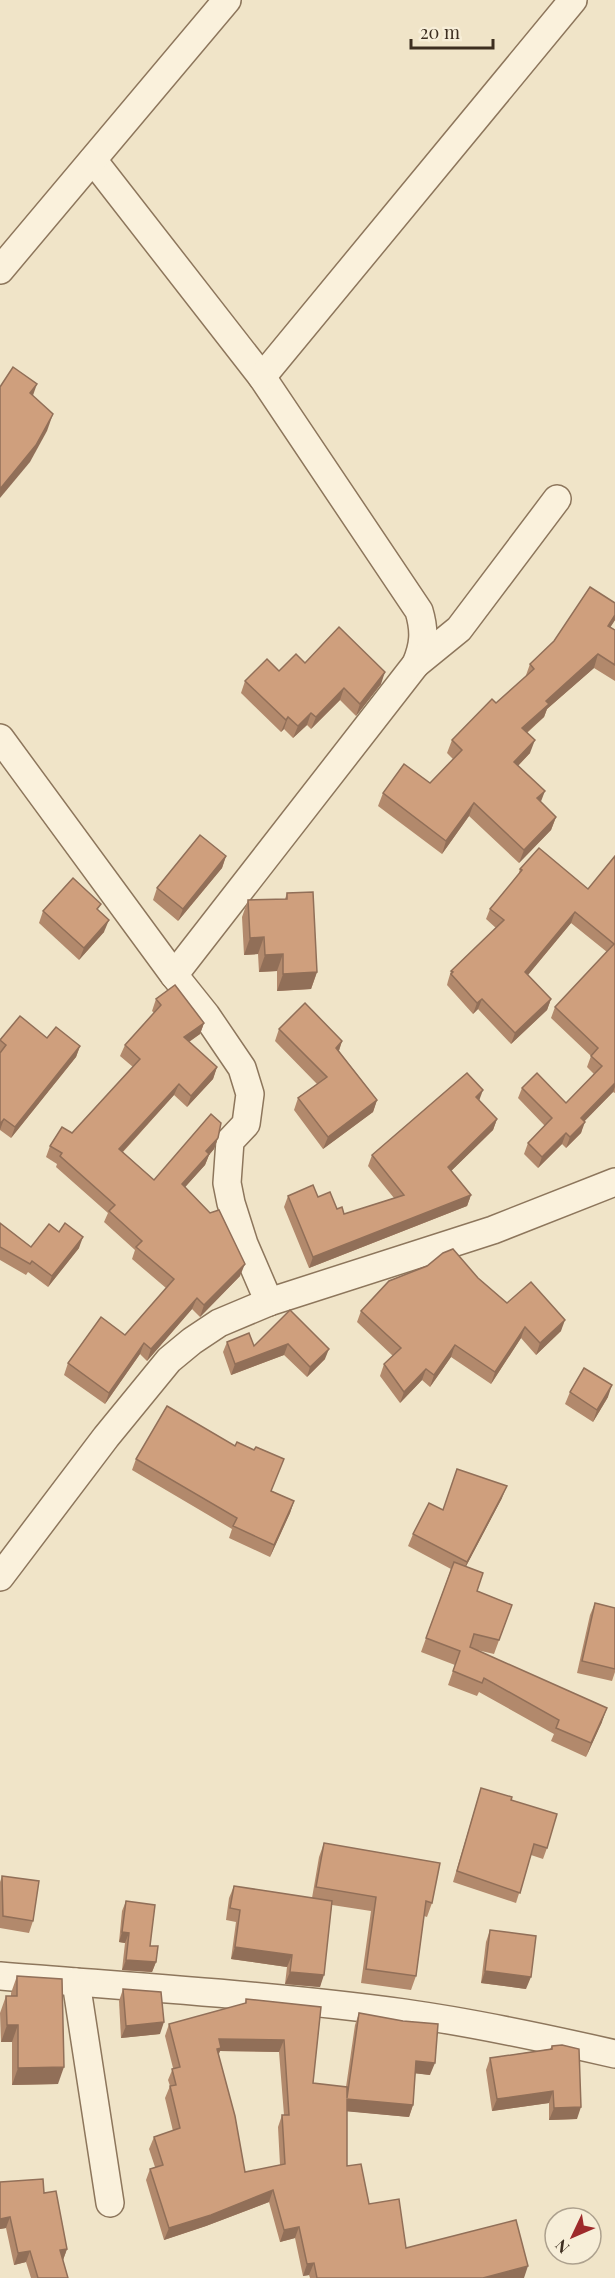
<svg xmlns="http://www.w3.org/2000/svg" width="615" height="2278" viewBox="0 0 615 2278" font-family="'Playfair Display',serif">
	<rect width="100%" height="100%" fill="#f0e4c8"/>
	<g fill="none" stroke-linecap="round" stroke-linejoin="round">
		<g stroke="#8d765c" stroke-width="30">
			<g id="minor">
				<path d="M93,160L262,377L419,611C425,631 424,645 416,664L174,975"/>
				<path d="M0,270L227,0"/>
				<path d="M262,377L573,0"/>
				<path d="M416,664L459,629L557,499"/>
				<path d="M0,738L174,975L206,1015L242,1068L250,1094L246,1124L230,1141L227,1183L231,1203L244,1244L269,1302"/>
				<path d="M0,1577L106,1437L169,1360L192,1341L219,1323L269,1302L493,1230L615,1182"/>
				<path d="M0,1976C135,1987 271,1995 404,2013C476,2023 545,2038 615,2054"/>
				<path d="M76,1982L110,2203"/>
			</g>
		</g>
		<use href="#minor" stroke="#faf1dc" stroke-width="27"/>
	</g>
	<g fill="#b2896c" fill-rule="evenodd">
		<path d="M615,603V620L610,627L615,630V681L594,668L547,709L544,717L527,733L530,753L518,766L541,802L556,817L551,830L519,863L469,816L442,854L378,806L383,793L430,783L453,759L447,753L452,740L525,678L530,664Z"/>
		<path d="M305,663L381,684L356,716L340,700L311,729L307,725L293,738L284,729L281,732L241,693L245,681Z"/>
		<path d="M226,856L222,868L178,921L153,900L157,888Z"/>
		<path d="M615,856V1093L613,1092L584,1121L581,1133L566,1148L562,1144L538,1168L524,1154L528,1143L545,1126L518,1098L522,1088L566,1103L594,1074L587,1067L591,1056L551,1018L555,1007L607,952L571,923L528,975L551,999L547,1010L511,1044L478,1009L473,1014L447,985L448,981L451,971L496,928L486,919L490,909L518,876L520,869L588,889Z"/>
		<path d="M287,893L317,972L311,989L277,991V971L259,972L258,954L244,955L242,917L248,900L285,899Z"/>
		<path d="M43,911H99L104,932L79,960L39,923Z"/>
		<path d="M156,999L204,1023L200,1034L189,1042L217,1067L213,1079L187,1107L174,1095L123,1152L154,1180L218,1138L214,1149L209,1155L205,1165L185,1187L240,1276L200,1317L192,1309L147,1361L140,1354L105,1404L64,1375L68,1363L125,1335L166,1288L132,1259L135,1250L104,1222L108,1213L56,1167L57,1164L46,1157L50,1146L72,1133L133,1067L120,1056L125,1045L154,1013L152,1011Z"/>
		<path d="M279,1029L342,1041L339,1051L377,1100L373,1112L323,1149L294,1110L298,1098L317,1084L275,1041Z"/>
		<path d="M47,1038L80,1046L76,1057L11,1138L0,1130V1040Z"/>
		<path d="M479,1101L497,1119L493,1130L451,1171L471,1195L467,1206L309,1268L284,1207L288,1196L318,1197L344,1214L394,1198L368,1166L372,1155Z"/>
		<path d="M0,1223L31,1247L79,1248L48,1287L28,1272L26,1275L0,1260Z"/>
		<path d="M478,1278L507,1303L561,1331L536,1355L521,1338L491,1384L451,1357L430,1387L422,1380L400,1403L380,1376L384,1364L393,1356L357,1322L361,1311Z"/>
		<path d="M290,1310L325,1359L307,1377L284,1355L231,1375L223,1352L227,1342L254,1346Z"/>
		<path d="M570,1392L608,1397L593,1422L565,1404Z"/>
		<path d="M136,1459L272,1491L294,1501L290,1513L270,1557L229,1538L232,1529L132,1470Z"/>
		<path d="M502,1498L466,1566L477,1591L512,1605L494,1654L477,1650L602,1722L586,1757L551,1741L554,1734L479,1692L477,1696L448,1685L455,1665L421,1652L451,1569L408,1546L413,1534L443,1510Z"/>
		<path d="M595,1603L615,1608V1672L612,1681L577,1673L590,1615Z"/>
		<path d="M481,1788L511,1800L547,1848L543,1859L531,1855L516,1903L453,1882Z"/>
		<path d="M324,1843L432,1903L427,1917L424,1916L416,1976L411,1990L361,1983L371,1911L332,1905L320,1987L285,1984L287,1967L231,1959L236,1922L226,1920L229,1898L234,1886L312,1898L319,1857Z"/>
		<path d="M2,1876L33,1921L29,1933L0,1928V1882Z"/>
		<path d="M126,1901L150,1946L156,1962L152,1972L122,1970L125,1943L119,1942L122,1911Z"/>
		<path d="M490,1930L526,1989L481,1983L486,1942Z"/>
		<path d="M17,1976L58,2084L12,2085V2042H1L0,2013L6,1996H11V1993Z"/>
		<path d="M123,1989L160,2034L121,2038L119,2001Z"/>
		<path d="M246,1999L321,2007L313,2083L346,2087L355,2025L359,2013L430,2075L415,2073L413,2105L409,2117L347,2111V2166L369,2204L406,2248L524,2278H310L309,2275L303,2276L295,2238L280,2242L269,2202L206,2226L164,2240L146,2180L150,2169L155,2167L149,2149L154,2137L173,2131L165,2098L170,2086L168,2080L173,2068L165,2036L169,2024L245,2004ZM220,2051L279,2052L284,2115H282L278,2127L280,2165L245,2172L218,2054Z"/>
		<path d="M552,2046L577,2119L549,2120V2103L492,2111L486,2070L490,2058L550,2049Z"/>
		<path d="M0,2182L44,2193L67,2249L63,2260L68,2278H31L26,2262L14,2265L6,2228L0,2229Z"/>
	</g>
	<g fill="#916f58">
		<path d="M37,384L31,401L30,393Z"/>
		<path d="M53,414L47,431L30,462L0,498V489Z"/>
		<path d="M615,615V620L603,639L608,626Z"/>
		<path d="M598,654L594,668L547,709L544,717L517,741L522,728L546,701Z"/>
		<path d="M385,672L381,684L356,716L360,704Z"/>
		<path d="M344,688L340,700L311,729L316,717Z"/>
		<path d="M311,713L307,725L293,738L298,726Z"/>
		<path d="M288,717L284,729L281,732L286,720Z"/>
		<path d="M535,740L530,753L509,775L514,762Z"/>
		<path d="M545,791L540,804L537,798Z"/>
		<path d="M474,803L469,816L442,854L446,841Z"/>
		<path d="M556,817L551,830L519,863L524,850Z"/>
		<path d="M226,856L222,868L178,921L183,909Z"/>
		<path d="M575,912L571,923L522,982L525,972Z"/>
		<path d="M109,920L104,932L79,960L84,948Z"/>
		<path d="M264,937L258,954L244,955L250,938Z"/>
		<path d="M283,954L277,971L259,972L265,955Z"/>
		<path d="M317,972L311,989L277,991L283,974Z"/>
		<path d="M482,999L478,1009L473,1014L477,1003Z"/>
		<path d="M551,999L547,1010L511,1044L515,1033Z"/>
		<path d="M204,1023L200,1034L180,1048L184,1037Z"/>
		<path d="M342,1041L338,1053L336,1048Z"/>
		<path d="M80,1046L76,1057L11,1138L15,1127Z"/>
		<path d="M217,1067L213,1079L187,1107L191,1096Z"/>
		<path d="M615,1083V1087L613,1092L577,1129L581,1118Z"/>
		<path d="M179,1084L174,1095L115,1160L119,1149Z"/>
		<path d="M483,1090L479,1101L476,1097Z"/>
		<path d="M377,1100L373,1112L323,1149L328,1137Z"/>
		<path d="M4,1119L0,1130V1124Z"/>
		<path d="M497,1119L493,1130L444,1178L448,1167Z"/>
		<path d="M585,1122L581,1133L566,1148L570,1137Z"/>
		<path d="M566,1133L562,1144L538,1168L542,1157Z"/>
		<path d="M218,1138L214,1149L209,1155L205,1165L178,1195L182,1184L206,1151Z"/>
		<path d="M471,1195L467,1206L309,1268L313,1257Z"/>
		<path d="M83,1237L79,1248L48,1287L52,1276Z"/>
		<path d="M245,1264L240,1276L200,1317L204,1305Z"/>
		<path d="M197,1298L192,1309L147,1361L151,1349Z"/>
		<path d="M565,1320L561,1331L536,1355L540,1343Z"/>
		<path d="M525,1327L521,1338L491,1384L495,1372Z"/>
		<path d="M144,1343L140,1354L105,1404L109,1393Z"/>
		<path d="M288,1344L284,1355L231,1375L235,1364Z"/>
		<path d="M455,1345L451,1357L430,1387L434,1375Z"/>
		<path d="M329,1349L325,1359L307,1377L310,1367Z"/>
		<path d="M426,1369L422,1380L400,1403L404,1392Z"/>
		<path d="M612,1385L608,1397L593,1422L597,1410Z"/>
		<path d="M507,1486L502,1498L462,1574L467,1562Z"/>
		<path d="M294,1501L290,1513L270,1557L274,1545Z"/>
		<path d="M607,1708L602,1722L586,1757L591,1743Z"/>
		<path d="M122,1932L129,1933L125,1943L119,1942Z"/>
		<path d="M235,1947L292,1955L287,1967L231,1959Z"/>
		<path d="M126,1960L156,1962L152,1972L122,1970Z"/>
		<path d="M485,1971L531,1977L526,1989L481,1983Z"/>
		<path d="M290,1972L324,1975L320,1987L285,1984Z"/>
		<path d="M164,2022L160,2034L121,2038L126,2026Z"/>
		<path d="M7,2025H18L12,2042H1Z"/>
		<path d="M219,2039L284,2040L279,2052L220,2051L217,2059L213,2060Z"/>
		<path d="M416,2061L435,2063L430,2075L412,2073Z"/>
		<path d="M64,2067L58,2084L12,2085L18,2068Z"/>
		<path d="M553,2091L549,2103L492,2111L497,2099Z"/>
		<path d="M347,2099L413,2105L409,2117L343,2111Z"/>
		<path d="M581,2107L577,2119L549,2120L554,2108Z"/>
		<path d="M273,2190L269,2202L206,2226L164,2240L169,2228Z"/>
		<path d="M10,2217L6,2228L0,2229V2219Z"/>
		<path d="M299,2227L295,2238L280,2242L284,2230Z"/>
		<path d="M67,2249L63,2260L56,2262L60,2250Z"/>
		<path d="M30,2251L26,2262L14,2265L18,2253Z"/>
		<path d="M314,2263L309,2275L303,2276L307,2264Z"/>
		<path d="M528,2266L524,2278H483Z"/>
	</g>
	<g fill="#cf9f7d" stroke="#916f58" stroke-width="1.5" fill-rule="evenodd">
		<path d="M13,367L37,384L30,393L53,414L36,445L0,489V387Z"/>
		<path d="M590,587L615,603V615L608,626L615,630V665L598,654L546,701L549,704L522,728L535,740L514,762L545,791L537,798L556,817L524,850L474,803L446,841L383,793L404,764L430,783L462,750L452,740L492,699L496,703L534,669L530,664L554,641Z"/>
		<path d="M339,627L385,672L360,704L344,688L316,717L311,713L298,726L288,717L286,720L245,681L267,659L279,671L296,654L305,663Z"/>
		<path d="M200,835L226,856L183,909L157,888Z"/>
		<path d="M539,848L588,889L615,856V1083L581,1118L585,1122L570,1137L566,1133L542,1157L528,1143L552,1118L522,1088L537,1073L566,1103L602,1066L591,1056L598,1048L555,1007L614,944L575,912L525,972L551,999L515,1033L482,999L477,1003L451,974L453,972L451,971L504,920L490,909L522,870L520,869Z"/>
		<path d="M73,878L101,904L97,909L109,920L84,948L43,911Z"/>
		<path d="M313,892L317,972L283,974V954L265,955L264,937L250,938L248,900L287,899V893Z"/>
		<path d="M175,985L204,1023L184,1037L217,1067L191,1096L179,1084L119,1149L154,1180L211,1114L221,1123L218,1138L206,1151L209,1154L182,1184L210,1213L219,1210L245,1264L204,1305L197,1298L151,1349L144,1343L109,1393L68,1363L101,1317L125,1335L174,1279L136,1247L142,1241L109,1211L115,1205L60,1156L62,1153L50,1146L62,1127L72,1133L140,1059L125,1045L161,1005L156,999Z"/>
		<path d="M305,1003L342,1041L336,1048L377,1100L328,1137L298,1098L327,1077L279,1029Z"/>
		<path d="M20,1016L47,1038L56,1027L80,1046L15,1127L4,1119L0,1124V1053L6,1045L0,1040Z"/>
		<path d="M467,1073L483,1090L476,1097L497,1119L448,1167L471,1195L313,1257L288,1196L313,1185L318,1197L330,1192L337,1209L342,1207L344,1214L404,1195L372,1155Z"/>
		<path d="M0,1223L31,1247L49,1224L59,1232L65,1223L83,1237L52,1276L32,1261L30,1264L0,1247Z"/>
		<path d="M453,1249L478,1278L507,1303L531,1282L565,1320L540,1343L525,1327L495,1372L455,1345L434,1375L426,1369L404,1392L384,1364L401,1348L361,1311L389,1281L427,1266L443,1253Z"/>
		<path d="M290,1310L329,1349L310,1367L288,1344L235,1364L227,1342L249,1333L254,1346Z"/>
		<path d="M584,1368L612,1385L597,1410L570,1392Z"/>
		<path d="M167,1406L235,1446L237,1442L254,1450L256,1447L284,1459L271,1491L294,1501L274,1545L233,1526L237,1518L136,1459Z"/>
		<path d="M457,1469L507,1486L467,1562L413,1534L429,1503L443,1510Z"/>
		<path d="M454,1562L483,1573L477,1591L512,1605L499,1640L474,1634L470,1647L607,1708L591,1743L556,1728L559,1720L484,1678L482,1683L453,1671L460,1651L426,1638Z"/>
		<path d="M595,1603L615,1608V1669L582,1661Z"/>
		<path d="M481,1788L512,1797L511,1800L557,1814L547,1848L534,1844L520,1893L457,1871Z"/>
		<path d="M324,1843L440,1863L432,1903L426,1901L416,1976L366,1969L376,1897L316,1887Z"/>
		<path d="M2,1876L39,1881L33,1921L3,1916Z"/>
		<path d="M234,1886L332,1901L324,1975L290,1972L292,1955L235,1947L240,1910L230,1908Z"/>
		<path d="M126,1901L155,1905L150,1946H158L156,1962L126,1960L129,1933L122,1932Z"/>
		<path d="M490,1930L536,1936L531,1977L485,1971Z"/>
		<path d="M17,1976L62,1979L64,2067L18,2068V2025H7L6,1996H17Z"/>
		<path d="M123,1989L161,1992L164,2022L126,2026Z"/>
		<path d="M246,1999L321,2007L313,2083L347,2087V2098L359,2013L403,2021L438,2024L435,2063L416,2061L413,2105L347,2099V2166L361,2164L369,2204L399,2199L406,2248L516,2220L528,2266L483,2278H317L314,2263L307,2264L299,2227L284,2230L273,2190L211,2215L169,2228L150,2169L163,2165L154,2137L180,2128L170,2086L176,2085L172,2069L180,2067L169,2024L246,2003ZM219,2039L284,2040L289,2115H282L285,2164L245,2172L235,2116L217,2049L221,2048Z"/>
		<path d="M562,2045L579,2049L581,2107L554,2108L553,2091L497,2099L490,2058L552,2049V2046Z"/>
		<path d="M43,2179L44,2193L56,2191L67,2249L60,2250L68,2278H38L30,2251L18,2253L10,2217L0,2219V2182Z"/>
	</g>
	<g transform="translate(573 2236) rotate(226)"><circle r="28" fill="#f7eed8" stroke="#ada18e" stroke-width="1.5"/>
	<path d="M0-4.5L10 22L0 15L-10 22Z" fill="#9e2a2b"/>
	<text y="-9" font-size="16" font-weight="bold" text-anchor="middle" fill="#3d2e20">N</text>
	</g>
	<path d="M411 39v9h82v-9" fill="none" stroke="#3d2e20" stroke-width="3"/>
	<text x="420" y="39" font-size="18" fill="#3d2e20" stroke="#f7eed8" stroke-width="4.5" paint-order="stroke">20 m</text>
</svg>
